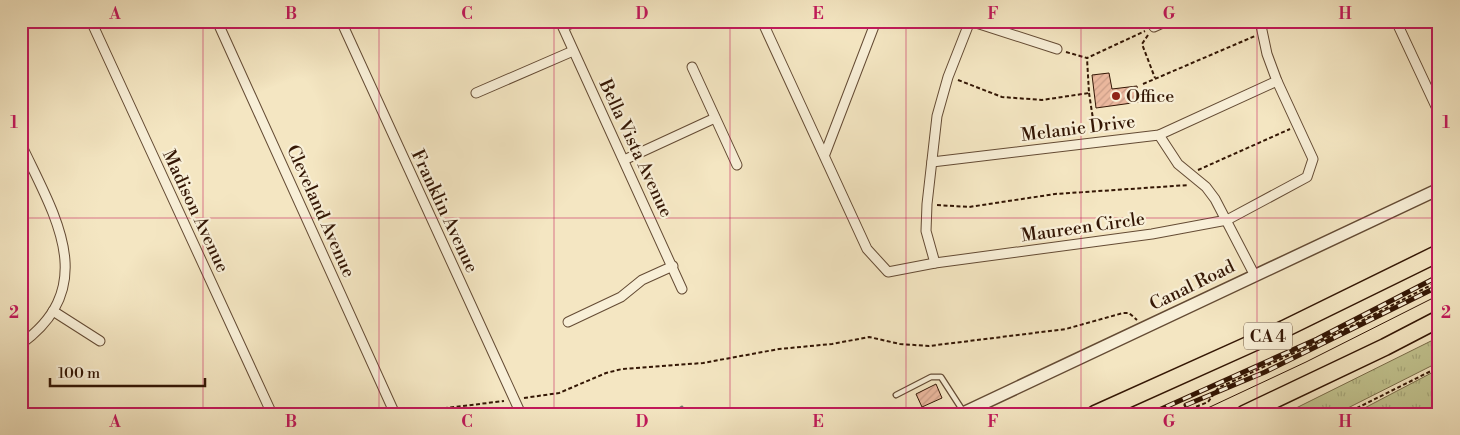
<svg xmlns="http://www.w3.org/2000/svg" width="1460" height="435" viewBox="0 0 1460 435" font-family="'Libre Bodoni',serif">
	<defs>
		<pattern id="grass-tufts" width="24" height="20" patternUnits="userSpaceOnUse" patternTransform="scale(1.25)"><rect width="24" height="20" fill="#c1c38f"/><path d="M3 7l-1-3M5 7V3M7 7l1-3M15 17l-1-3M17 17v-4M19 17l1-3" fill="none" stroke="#a6a77a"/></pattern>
		<pattern id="building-hatch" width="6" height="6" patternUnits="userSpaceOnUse" patternTransform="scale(1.25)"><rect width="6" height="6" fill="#ebb89e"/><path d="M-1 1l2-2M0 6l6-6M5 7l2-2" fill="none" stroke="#ca9d87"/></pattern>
	</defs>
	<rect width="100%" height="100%" fill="#f4e6c2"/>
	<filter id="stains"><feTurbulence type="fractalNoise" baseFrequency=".004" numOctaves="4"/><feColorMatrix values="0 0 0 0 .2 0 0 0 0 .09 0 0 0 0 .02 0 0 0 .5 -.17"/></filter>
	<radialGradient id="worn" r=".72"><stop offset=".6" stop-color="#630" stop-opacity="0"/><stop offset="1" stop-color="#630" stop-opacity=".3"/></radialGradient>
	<g fill="url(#grass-tufts)" stroke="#7a6d4a">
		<path d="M1439,337V362L1336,414H1284Z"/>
		<path d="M1439,369V408L1421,414H1353Z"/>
	</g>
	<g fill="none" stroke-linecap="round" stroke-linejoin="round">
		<path stroke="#727c6d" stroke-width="3" d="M672,414L682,407"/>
	</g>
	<g fill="url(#building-hatch)" stroke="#341705">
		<path d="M1109,73L1112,89L1137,86L1139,102L1096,108L1092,75Z"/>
		<path d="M936,384L942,398L922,407L916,394Z"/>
	</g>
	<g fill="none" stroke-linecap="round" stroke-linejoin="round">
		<g stroke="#644b34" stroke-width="7">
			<path id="service" d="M896,395L931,377H941L963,411"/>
		</g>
		<g stroke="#644b34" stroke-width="11">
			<g id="minor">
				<path d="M91,21L272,414"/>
				<path d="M217,21L395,414"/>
				<path d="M341,21L521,414"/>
				<path d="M560,21L682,289"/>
				<path d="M762,21L867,249L888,272L935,263L1152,234L1227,220L1307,177L1313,159L1277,81L1267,54L1260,21"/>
				<path d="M970,21L1057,49"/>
				<path d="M1396,21L1439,113"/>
				<path d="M563,27L577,21"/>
				<path d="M1154,27L1167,21"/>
				<path d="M692,67L737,165"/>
				<path d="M476,93L573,51"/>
				<path d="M1159,135L1178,164L1206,187L1215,199L1254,274"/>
				<path d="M21,144C53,213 102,286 21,344"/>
				<path d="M825,154L876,21"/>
				<path d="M624,160L715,118"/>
				<path d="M932,162L1159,135L1277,81"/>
				<path d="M935,263L926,231L927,204L937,116L948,77L970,21"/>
				<path d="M53,311L100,341"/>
				<path d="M568,322L621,297L642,280L673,266"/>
			</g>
		</g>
		<g stroke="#644b34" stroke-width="14">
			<path id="tertiary" d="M961,414L1439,189"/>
		</g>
		<g stroke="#341705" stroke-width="19">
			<g id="motorway">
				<path d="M1095,414L1284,329L1439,253"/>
				<path d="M1244,414L1385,347L1439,319"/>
			</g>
		</g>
		<g stroke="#341705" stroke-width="2" stroke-dasharray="4 2.5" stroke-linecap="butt">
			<path d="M1148,35L1142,44L1155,78"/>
			<path d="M1066,52L1087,58L1145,31"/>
			<path d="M958,80L1002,97L1042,100L1089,93L1087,58"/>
			<path d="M1143,84L1255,36"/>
			<path d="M1089,93L1095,132"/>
			<path d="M1198,170L1290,129"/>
			<path d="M937,205L969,207L1055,194L1189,185"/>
			<path d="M524,398L559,393L606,373L622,369L703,363L779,349L832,344L869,337L900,344L929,346L1066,329L1123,313H1129L1137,320"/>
			<path d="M405,413L504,401"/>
			<path d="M1178,414L1208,402L1218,388L1348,328L1439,281"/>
			<path d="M1345,414L1439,367"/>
		</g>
		<use href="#service" stroke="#f8efd7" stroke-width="4.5"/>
		<use href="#minor" stroke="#f8efd7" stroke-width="9"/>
		<use href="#tertiary" stroke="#f8efd7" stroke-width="11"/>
		<use href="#motorway" stroke="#f4e6c2" stroke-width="16"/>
		<path stroke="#341705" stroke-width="1" d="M1195,414L1306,362L1439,295"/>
		<g stroke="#341705" stroke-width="5">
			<g id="rail">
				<path d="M1186,405L1265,372L1439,286"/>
				<path d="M1150,414L1317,339L1439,276"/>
			</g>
		</g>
		<use href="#rail" stroke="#f8efd7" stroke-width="3" stroke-dasharray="9" stroke-linecap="butt"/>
	</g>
	<path fill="none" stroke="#c2185b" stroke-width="1" stroke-opacity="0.55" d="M203,21V414M379,21V414M554,21V414M730,21V414M906,21V414M1081,21V414M1257,21V414M21,218H1439"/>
	<circle fill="#8f2418" stroke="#f8efd7" stroke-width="2" cx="1116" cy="96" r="5"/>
	<g text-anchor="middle" stroke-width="4.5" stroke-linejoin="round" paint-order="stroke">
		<rect fill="#f8efd7" stroke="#6f5844" stroke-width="1" x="1244" y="322.5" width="48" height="27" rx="4"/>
		<g font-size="16" font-weight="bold" fill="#341705">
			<text x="1268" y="342">CA 4</text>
		</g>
		<g font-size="18" fill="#341705" stroke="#f8efd7" text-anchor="start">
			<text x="1126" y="102">Office</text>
		</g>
		<g font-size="18" fill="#341705" stroke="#f8efd7">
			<text transform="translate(1078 128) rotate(-7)" y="6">Melanie Drive</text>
			<text transform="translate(636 148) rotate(65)" y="6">Bella Vista Avenue</text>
			<text transform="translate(196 211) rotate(65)" y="6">Madison Avenue</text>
			<text transform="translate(321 211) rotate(66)" y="6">Cleveland Avenue</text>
			<text transform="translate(445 211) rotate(65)" y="6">Franklin Avenue</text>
			<text transform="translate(1083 227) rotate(-8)" y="6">Maureen Circle</text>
			<text transform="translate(1192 285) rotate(-26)" y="6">Canal Road</text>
		</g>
	</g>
	<rect width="1460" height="435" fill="none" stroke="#f4e6c2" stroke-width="55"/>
	<path d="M50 378v8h155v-8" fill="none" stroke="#341705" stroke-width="2.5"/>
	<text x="58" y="378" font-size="15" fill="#341705" stroke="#f8efd7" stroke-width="4" paint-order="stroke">100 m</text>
	<rect x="28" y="28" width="1404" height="380" fill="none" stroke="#c2185b" stroke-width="2"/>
	<g font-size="16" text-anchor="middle" font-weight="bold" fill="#c2185b">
		<text x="115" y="19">A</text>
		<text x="291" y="19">B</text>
		<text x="467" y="19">C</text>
		<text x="642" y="19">D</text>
		<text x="818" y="19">E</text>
		<text x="993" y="19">F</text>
		<text x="1169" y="19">G</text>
		<text x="1345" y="19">H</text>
		<text x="14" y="128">1</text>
		<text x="1446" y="128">1</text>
		<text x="14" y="318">2</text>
		<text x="1446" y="318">2</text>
		<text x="115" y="427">A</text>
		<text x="291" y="427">B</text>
		<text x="467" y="427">C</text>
		<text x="642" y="427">D</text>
		<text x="818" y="427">E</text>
		<text x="993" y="427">F</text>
		<text x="1169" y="427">G</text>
		<text x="1345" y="427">H</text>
	</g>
	<rect width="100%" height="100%" filter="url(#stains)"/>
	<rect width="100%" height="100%" fill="url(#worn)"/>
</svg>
